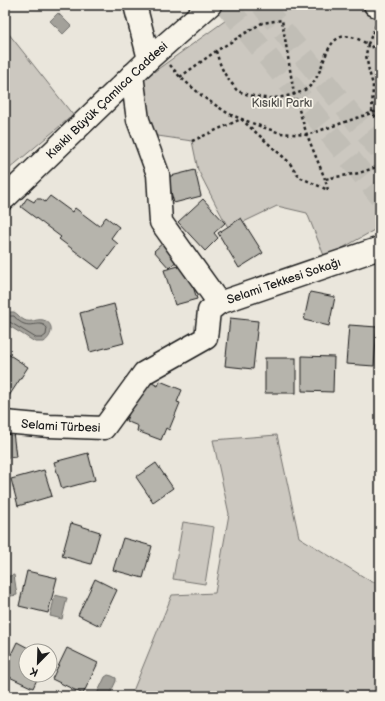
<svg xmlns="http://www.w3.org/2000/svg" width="385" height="701" viewBox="0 0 385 701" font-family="'Balsamiq Sans',sans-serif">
	<rect width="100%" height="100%" fill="#eae6dc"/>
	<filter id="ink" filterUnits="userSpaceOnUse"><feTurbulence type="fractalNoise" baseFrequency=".025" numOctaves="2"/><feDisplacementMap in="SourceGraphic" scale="8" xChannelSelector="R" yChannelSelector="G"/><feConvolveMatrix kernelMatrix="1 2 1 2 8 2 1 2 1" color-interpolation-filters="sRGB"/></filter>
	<g filter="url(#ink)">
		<g fill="#ccc8c0" stroke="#74726e">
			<path d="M247,5H366L380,11V231L376,229L325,258L307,213L277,206L229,229L216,205L198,170L192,141L151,135L144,79Z"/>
			<path d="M5,29L73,115L9,169L5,163Z"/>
			<path d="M277,435L299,537L372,582H380V696H131L172,595L215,593L229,514L213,440Z"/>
			<path d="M183,522L214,527L205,584L173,579Z"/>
		</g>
		<g fill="#a3a19a" stroke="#6d6c68">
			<path d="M58,13L71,26L63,34L50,21Z"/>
			<path d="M8,312H14C18,314 20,318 24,320C31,324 38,317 46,321C55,326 51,337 44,342H35L6,324L5,316Z"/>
			<path d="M14,575L17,595L5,597V577Z"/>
			<path d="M55,595L67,598L62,619L50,616Z"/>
			<path d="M108,675L112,676L116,678V681L109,696H96L105,677Z"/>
		</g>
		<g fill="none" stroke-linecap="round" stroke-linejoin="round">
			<path stroke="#52514e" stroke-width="1" d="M11,316H14C28,334 39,317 47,328L46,335L42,338H36L8,321L7,319Z"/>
		</g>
		<g fill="#b6b4ac" stroke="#1c1c1c">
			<path d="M195,170L201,196L174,203L167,177Z"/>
			<path d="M50,196L72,212L75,208L99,226L106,217L119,227L111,238L118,244L99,269L59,239L61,237L21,207L27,198L34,202L36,199H41L45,202Z"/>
			<path d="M203,199L225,223L214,233L218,238L205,251L178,222Z"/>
			<path d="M241,218L263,253L239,268L218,233Z"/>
			<path d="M166,240L181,257L169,268L154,251Z"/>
			<path d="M186,264L197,299L175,305L164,270Z"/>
			<path d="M310,292L335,297L329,326L304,320Z"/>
			<path d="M114,304L124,343L90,352L80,313Z"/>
			<path d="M230,318L258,321L253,369L225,366Z"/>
			<path d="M349,325L377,327L374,366L346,364Z"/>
			<path d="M5,352L28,367L9,396L5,393Z"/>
			<path d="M302,356L334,357L333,392L302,391Z"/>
			<rect x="265" y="358" width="31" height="35"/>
			<path d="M160,381L182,390L177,402L180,403L169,430L166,428L161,440L137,431L138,426L126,421L138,391L152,383L158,386Z"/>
			<path d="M13,432L16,457L5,458V434Z"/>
			<path d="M88,453L95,480L62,489L54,462Z"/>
			<path d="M156,463L173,488L153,502L136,477Z"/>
			<path d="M44,470L52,496L18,506L11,479Z"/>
			<path d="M71,523L100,532L91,564L62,556Z"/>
			<path d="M123,538L152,546L143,578L113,570Z"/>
			<path d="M27,571L57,578L48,613L19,606Z"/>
			<path d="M95,579L117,590L100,626L78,615Z"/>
			<path d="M17,642L34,651H26V675H39L33,688L5,675V667Z"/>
			<path d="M67,648L98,663L83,694L52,679Z"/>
		</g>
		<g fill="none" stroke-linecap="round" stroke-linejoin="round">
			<g stroke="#c1beb6" stroke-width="22" stroke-dasharray="22 11" stroke-linecap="butt">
				<path d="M226,5L380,196"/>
				<path d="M262,5L380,150"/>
			</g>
			<g stroke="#1c1c1c" stroke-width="25">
				<g id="minor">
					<path d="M135,5L149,59"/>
					<path d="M375,5L380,7"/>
					<path id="s1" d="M132,75L138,120L158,174L161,222L219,303L380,248"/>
					<path id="s2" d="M5,422L49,426L104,428L144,373L206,338L209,311L219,303"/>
				</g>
			</g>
			<g stroke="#1c1c1c" stroke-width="25">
				<g id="major">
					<path id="s3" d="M5,198L149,59L210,5"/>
				</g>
			</g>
			<g stroke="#1c1c1c" stroke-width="2.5" stroke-dasharray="3 3" stroke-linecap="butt">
				<path d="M376,25L368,44L380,53"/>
				<path d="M374,32L380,35"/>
				<path d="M216,51C220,65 224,76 234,86C235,88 236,90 238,91C240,92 244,93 246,94C252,96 258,97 264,98C277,99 301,95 310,86C323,74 324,47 337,39C348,32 359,40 368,44L366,55L369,71L373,85L372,113L380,122"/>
				<path d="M170,65L180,77L206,99L229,114L257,125L280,133L307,135L380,110"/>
				<path d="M180,77L216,51L262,23L282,20L294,94L307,135L325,179"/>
				<path d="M192,141L241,119L289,162L299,177L328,190L325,179L359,173L380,166"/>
			</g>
			<use href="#minor" stroke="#f7f3e8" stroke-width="22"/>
			<use href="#major" stroke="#f7f3e8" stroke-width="22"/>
		</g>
	</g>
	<g text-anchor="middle" stroke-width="3.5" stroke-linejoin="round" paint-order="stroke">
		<g font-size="12" fill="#1c1c1c" stroke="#f7f3e8">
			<text dy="4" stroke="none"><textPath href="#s3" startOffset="141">Kısıklı Büyük Çamlıca Caddesi</textPath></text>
			<text dy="4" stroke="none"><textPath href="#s1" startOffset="319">Selami Tekkesi Sokağı</textPath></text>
			<text dy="4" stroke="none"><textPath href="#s2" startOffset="56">Selami Türbesi</textPath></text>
		</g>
		<g font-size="12" fill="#51504d" stroke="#f7f3e8">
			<text x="282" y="107">Kısıklı Parkı</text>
		</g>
	</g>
	<rect width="385" height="701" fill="none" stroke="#f7f3e8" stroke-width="20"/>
	<rect x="10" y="10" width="365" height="681" fill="none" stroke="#1c1c1c" stroke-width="1.5" filter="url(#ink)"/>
	<g transform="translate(38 663) rotate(203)"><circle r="19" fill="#f7f3e8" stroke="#9f9d96"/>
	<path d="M0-3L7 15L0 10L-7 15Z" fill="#1c1c1c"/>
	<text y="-6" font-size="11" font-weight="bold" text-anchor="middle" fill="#1c1c1c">K</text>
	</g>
</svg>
